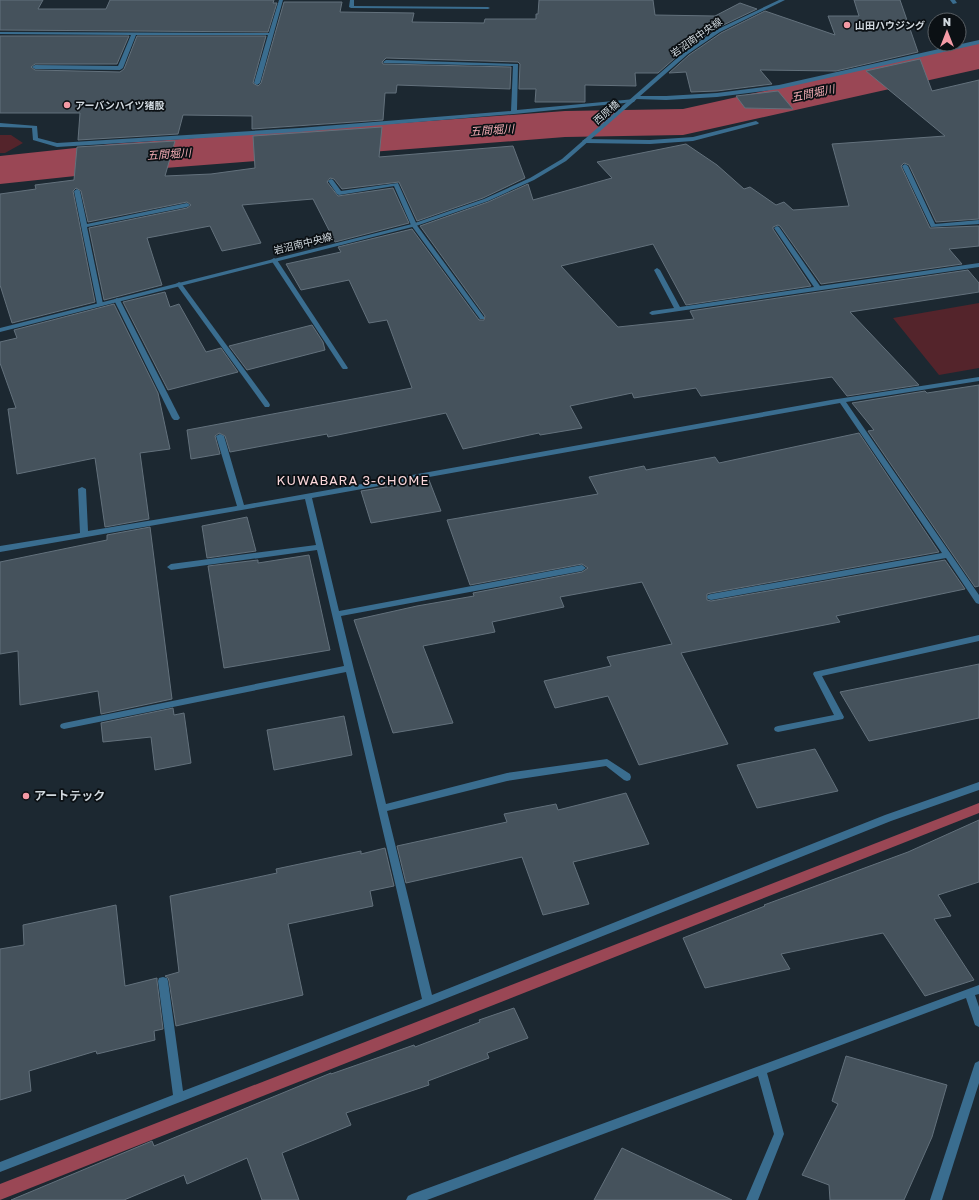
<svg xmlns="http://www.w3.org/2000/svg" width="979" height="1200" viewBox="0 0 979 1200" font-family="'Golos Text','Noto Sans JP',sans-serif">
	<rect width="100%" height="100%" fill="#1c2831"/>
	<g fill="#54242b">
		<path d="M0,135H11L23,143L5,153H0Z"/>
		<path d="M979,303V368L939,375L893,318Z"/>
	</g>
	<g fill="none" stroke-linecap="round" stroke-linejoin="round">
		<path fill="#9a4755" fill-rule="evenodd" d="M979,803V813L0,1200V1184Z"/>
		<path fill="#9a4755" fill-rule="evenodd" d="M979,43V69L683,135L565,137L113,172L0,184V156L113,144L565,111L683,109Z"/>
	</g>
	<g fill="#45525c" stroke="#63717c">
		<path d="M0,0H43L38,9H106L110,0H274L273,3H277L268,32L0,30Z"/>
		<path d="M539,0H653L655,15L715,16L740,3L757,9L715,29L683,51L658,73H635L636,86L585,85V102H535L536,89H519L520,64L518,62L386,58L382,62L383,64L511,67L510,89L397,85L396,93H385L383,120L252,129V116L183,115L178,134L78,140L80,113H0V36H129L117,64H35L31,67L35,70L120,72L124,69L137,36H266L253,83L258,86L261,83L284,2H342L340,12L414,13L412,22L484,23L485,19H536V14H538Z"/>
		<path d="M854,0H900L918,52L836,71L760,70L772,84L717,91L691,92L686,72L669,73L689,55L721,33L765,11L835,35L828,16H859Z"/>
		<path d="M920,59L932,91L979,80V219L936,222L909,165L904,163L901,166L930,228L979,226V246L949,249L962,264L821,284L780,226L778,225L773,227V229L811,286L686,305L653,244L561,266L618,327L694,319L690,311L968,270L979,283V292L850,312L919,385L847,396L832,377L701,396L696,388L634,398L632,393L570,406L582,428L540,435L539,433L463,449L446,413L328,437L327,434L230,452L225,436L219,433L215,436L220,454L191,459L187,430L412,388L387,320L369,323L349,280L301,290L286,264L341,252L338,247L412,229L479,320H484L485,316L420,226L488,202L528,184L533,200L612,178L597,162L686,144L717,165L744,189L750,187L776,205L784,202L793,210L849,206L832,144L945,136L866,71Z"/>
		<path d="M778,91L793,109L745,108L736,96Z"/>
		<path d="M382,127L379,157L513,146L525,178L483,198L417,221L399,182L342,189L334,179L330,178L327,182L338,196L393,188L409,223L335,242L313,199L242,205L261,243L222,251L210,226L147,238L162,285L104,300L89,228L187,208L191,205L187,202L88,222L81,191L76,188L73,191L95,302L12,323L0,285V194L36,189L35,185L74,180L77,147L175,141L165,176L211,174L255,168L253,136Z"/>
		<path d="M165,292L170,307L179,304L206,352L221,348L238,372L168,390L123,302Z"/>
		<path d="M114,304L158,393L170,449L140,453L149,519L105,527L95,458L17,474L8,409L16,408L0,363V342L17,338L14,330Z"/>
		<path d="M312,325L323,342L325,350L247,370L229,346Z"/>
		<path d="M979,385V586L975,587L868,431L874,430L852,403L925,391L927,393Z"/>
		<path d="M859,433L939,552L711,593L707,594V600L711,601L945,560L965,589L836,616L840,622L681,653L728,744L639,765L608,696L555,708L544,681L611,666L607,657L672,644L642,582L560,597L564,607L492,622L495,632L423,646L453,723L393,733L354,620L417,606L474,596L473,593L582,572L588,568L582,564L470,585L447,520L598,494L589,477L644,466L646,470L715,457L719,463Z"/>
		<path d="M429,480L441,511L371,523L361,491Z"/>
		<path d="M247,517L256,551L207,558L202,526Z"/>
		<path d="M150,527L172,699L101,714L98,691L20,705L18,651L0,654V562L107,540V535Z"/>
		<path d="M309,555L330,650L224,668L208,566L258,560V563Z"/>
		<path d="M979,664V718L869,741L840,692Z"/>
		<path d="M173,708L174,715L184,713L191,763L155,770L151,737L103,742L101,723Z"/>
		<path d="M344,716L352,755L274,770L267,730Z"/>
		<path d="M815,749L838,791L757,808L737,765Z"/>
		<path d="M626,793L649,844L573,862L589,904L543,915L522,857L406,883L397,846L507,822L504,814L556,804L558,810Z"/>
		<path d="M979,820V882L938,895L951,916L934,919L974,980L925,996L883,933L781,954L790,969L705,988L683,938L765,906L764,905L908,852Z"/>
		<path d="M385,848L394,886L370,891L373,906L288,924L303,995L176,1026L169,981L168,978L165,976L179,972L170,896L277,873L276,869L361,851V854Z"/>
		<path d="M116,905L125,986L157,978V981L163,1029L154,1031L155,1040L97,1054L96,1051L29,1071L31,1091L0,1100V949L24,945L23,925Z"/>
		<path d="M514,1008L528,1038L487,1053L489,1058L428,1081L429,1085L346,1113L351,1125L282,1153L299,1200H262L247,1158L187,1184L184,1175L124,1200H11L152,1141L154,1146L331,1073V1074L414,1045L415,1047L480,1022L479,1020Z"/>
		<path d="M846,1056L947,1085L932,1137L904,1200H830L829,1185L802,1175L838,1104L832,1101Z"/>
		<path d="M622,1148L732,1200H594Z"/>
	</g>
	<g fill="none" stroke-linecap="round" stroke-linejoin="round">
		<g fill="#3a6d8f" fill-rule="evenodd">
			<path d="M950,0H955L957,3L953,4Z"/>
			<path d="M331,179L333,180L341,191L398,183L417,225L414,227L411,225L394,186L339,195L337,194L328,181Z"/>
		</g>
		<g fill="#3a6d8f" fill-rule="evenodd">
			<path d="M279,0H283L260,83L257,85L254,83L268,35H136L123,68L120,70L35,69L32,67L35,65L118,66L131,35L0,34V32L269,33Z"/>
			<path d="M350,0H354V6L488,7L490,8L488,9L351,8L349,7Z"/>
			<path d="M979,40V44L779,89L717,97L666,100L636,99L634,102L514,114L299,132L57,147L33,140L32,128L0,127V123L37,126L38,138L57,143L299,128L511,111L513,66L384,63L383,62L386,60L518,64L517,110L635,99L637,96H666L717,93L779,85Z"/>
			<path d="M756,121L759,123L758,124L693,141L650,144L585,143L582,141L585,139L650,140L693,137Z"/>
			<path d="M905,164L908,166L935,224L979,220V224L931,227L902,166Z"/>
			<path d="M77,189L80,191L87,224L187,203L190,205L187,207L87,227L103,304L100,306L97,304L74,191Z"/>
			<path d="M414,223L416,224L484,317V319H480L411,225Z"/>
			<path d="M777,226L779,227L820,286L979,263V267L652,315L649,313L652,311L674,308L654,270L657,268L660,270L680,307L814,287L774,228Z"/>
			<path d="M274,258L277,260L348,368L347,369H343L342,368L271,260Z"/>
			<path d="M179,282L181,283L269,403L270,405L269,407H265L176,284Z"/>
			<path d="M117,298L120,300L180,418L178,420H174L172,418L114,300Z"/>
			<path d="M979,377V381L846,402L979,595V604L976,603L946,558L711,600L708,599L707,597L708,595L711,594L942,553L840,403L312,498L339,611L582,565L586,568L582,571L341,616L386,804L507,773L607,759L630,774L631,777L630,780L627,781L624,780L606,766L507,781L387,811L432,995L885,815L979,782V790L891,821L432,1004L0,1172V1162L173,1095L158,981L159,978L163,977L167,978L168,981L183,1091L422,999L346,672L64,729L61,728L60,726L61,724L64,723L344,666L317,550L171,570L167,567L171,564L316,545L305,499L0,552V546L80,533L78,489L82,487L86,489L88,531L237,506L216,436L220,434L224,436L244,505L831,400Z"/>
			<path d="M979,635V641L822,676L844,717L843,719L778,732L775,731L774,729L775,727L778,726L834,715L813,674L814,672Z"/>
			<path d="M979,985V994L975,995L979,1007V1027L975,1025L966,998L767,1073L784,1134L758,1200H746L774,1134L758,1076L427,1200H406L408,1196L412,1194Z"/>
			<path d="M979,1061V1083L942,1200H930L974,1066L975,1063Z"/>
		</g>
		<path fill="#3a6d8f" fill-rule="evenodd" d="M779,0H785L720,32L688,54L566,161L534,180L488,201L416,226L0,332V328L412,224L484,199L530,178L562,159L684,52L716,30Z"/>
	</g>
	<g fill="#f49aa5" stroke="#0b1014" stroke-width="1.5">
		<circle cx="847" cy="25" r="4"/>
		<circle cx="67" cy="105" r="4"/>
		<circle cx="26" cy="796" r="4"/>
	</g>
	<g text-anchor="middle" stroke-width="3.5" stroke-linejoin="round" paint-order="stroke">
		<g font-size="10" font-weight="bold" fill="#d1d9df" stroke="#0b1014" text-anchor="start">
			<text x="855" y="29">山田ハウジング</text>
			<text x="75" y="109">アーバンハイツ猪股</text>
		</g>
		<g font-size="10" fill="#d1d9df" stroke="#0b1014">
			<text transform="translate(696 37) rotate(-35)" y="4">岩沼南中央線</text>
			<text transform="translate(606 112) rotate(-41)" y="4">西原橋</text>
			<text transform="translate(303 243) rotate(-14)" y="4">岩沼南中央線</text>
		</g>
		<g font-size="11" font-style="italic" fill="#f2abb3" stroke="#0b1014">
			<text transform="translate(813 93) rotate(-12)" y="4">五間堀川</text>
			<text transform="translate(492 130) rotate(-4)" y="4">五間堀川</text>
			<text transform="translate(169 154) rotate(-4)" y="4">五間堀川</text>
		</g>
		<g font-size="12" font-weight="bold" fill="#d1d9df" stroke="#0b1014" text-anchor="start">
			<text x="34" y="800">アートテック</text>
		</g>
		<g font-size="13" letter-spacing="1" fill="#fad6d9" stroke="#0b1014">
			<text x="353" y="485">KUWABARA 3-CHOME</text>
		</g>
	</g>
	<g transform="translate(947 32)"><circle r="19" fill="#0b1014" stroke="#5a6065"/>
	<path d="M0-3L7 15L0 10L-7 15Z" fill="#f49aa5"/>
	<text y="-6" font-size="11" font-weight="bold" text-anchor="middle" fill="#d1d9df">N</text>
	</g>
</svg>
